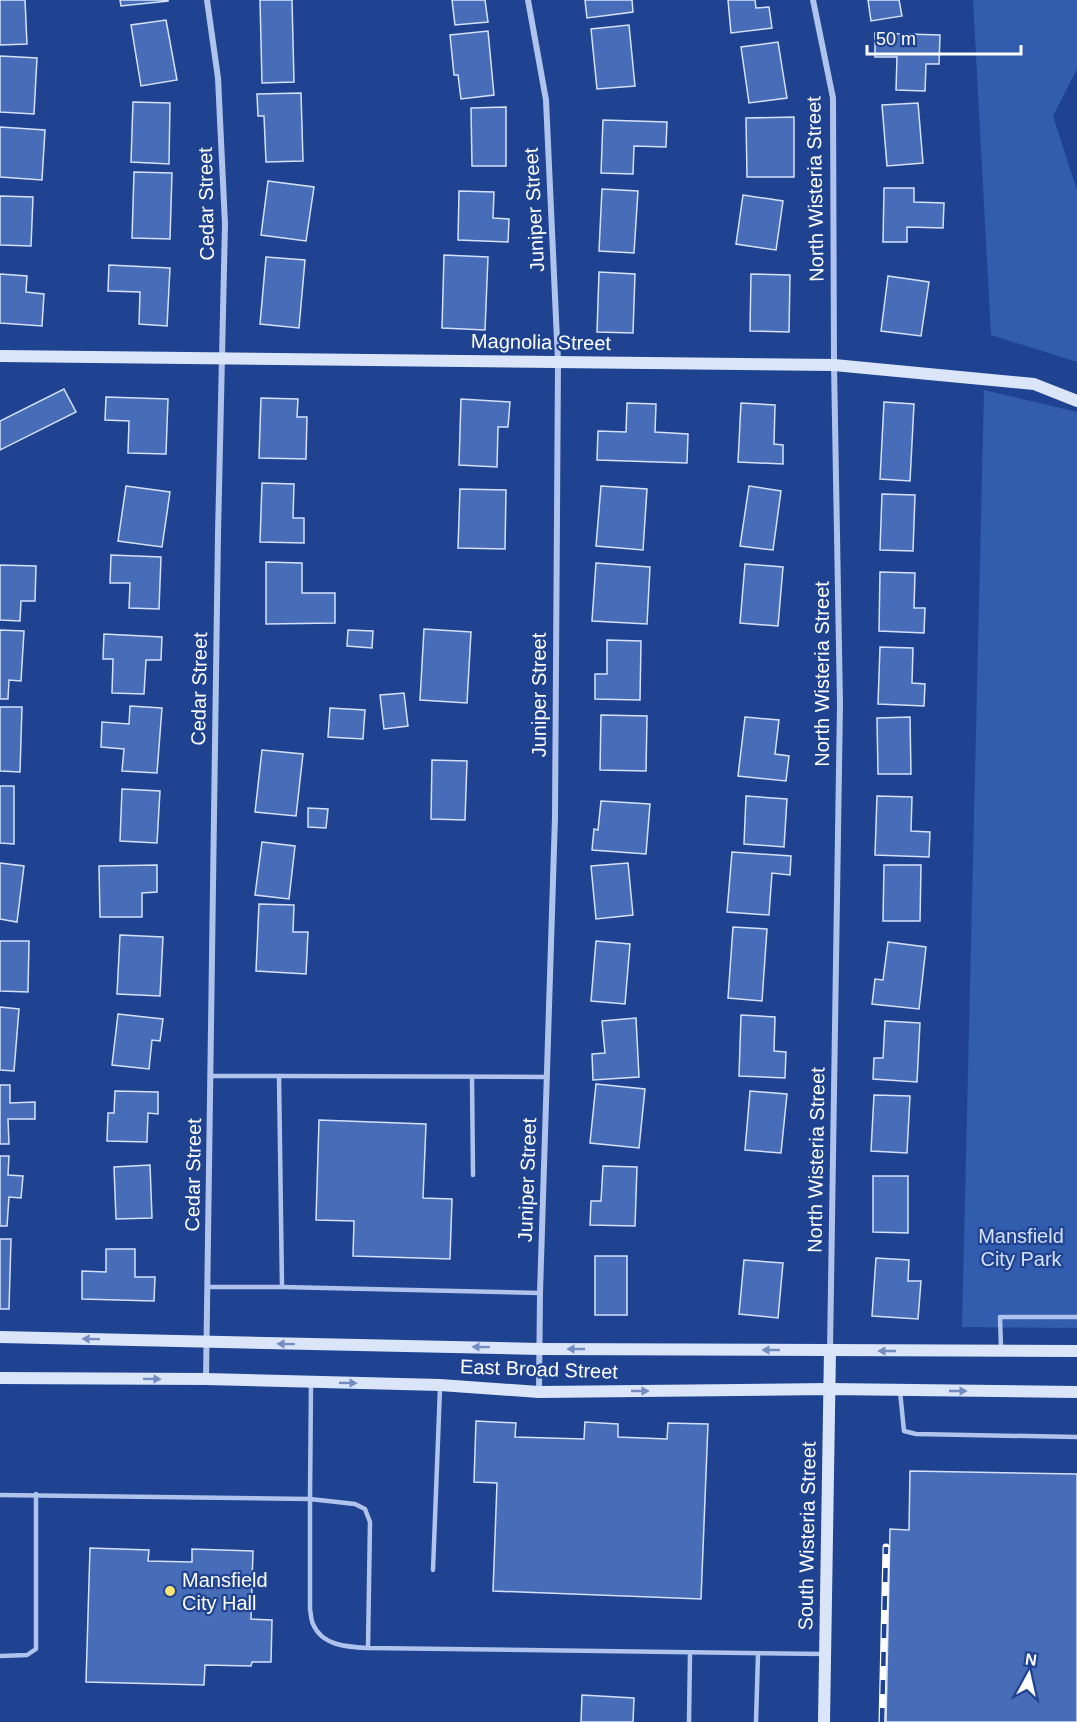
<svg xmlns="http://www.w3.org/2000/svg" width="1077" height="1722" viewBox="0 0 1077 1722" font-family="Arial,sans-serif">
	<rect width="100%" height="100%" fill="#1f4390"/>
	<g fill="#325cae">
		<path d="M973,0H1077V69L1053,116L1077,190V362L991,335Z"/>
		<path d="M984,390L1077,412V1328L962,1327Z"/>
	</g>
	<g fill="#476cb8" stroke="#d5e1fa" stroke-width="1.5">
		<path d="M0,0H25L27,44L0,45Z"/>
		<path d="M120,0H168V1L121,6Z"/>
		<path d="M260,0H292L294,82L262,83Z"/>
		<path d="M452,0H485L488,22L455,25Z"/>
		<path d="M585,0H632L633,12L587,18Z"/>
		<path d="M728,0H755L756,8L769,7L772,28L731,33Z"/>
		<path d="M868,0H899L902,16L871,21Z"/>
		<path d="M166,20L177,80L141,86L131,25Z"/>
		<path d="M629,25L635,86L597,89L591,29Z"/>
		<path d="M488,31L494,95L461,99L458,75H454L450,35Z"/>
		<path d="M875,33L940,35L939,64H926L925,91L896,90L897,57H875Z"/>
		<path d="M778,42L787,98L749,103L741,47Z"/>
		<path d="M0,56L37,58L34,114L0,112Z"/>
		<path d="M301,93L303,161L266,162L264,116H258L257,94Z"/>
		<path d="M133,102L170,103L169,164L131,162Z"/>
		<path d="M918,103L923,163L887,166L882,105Z"/>
		<path d="M506,107V166H472L471,108Z"/>
		<path d="M794,117V177H747L746,118Z"/>
		<path d="M603,120L667,122L666,147L634,146L633,174L601,173Z"/>
		<path d="M0,127L45,130L42,180L0,177Z"/>
		<path d="M134,172L172,173L170,239L132,238Z"/>
		<path d="M268,181L314,187L306,241L261,235Z"/>
		<path d="M884,188H914V202L944,203L943,228L907,227V242H883Z"/>
		<path d="M602,189L638,191L634,253L599,251Z"/>
		<path d="M459,191L494,192L493,218L509,219L508,242L458,240Z"/>
		<path d="M743,195L783,201L776,250L736,244Z"/>
		<path d="M0,196L33,197L31,246L0,245Z"/>
		<path d="M444,255L488,257L485,330L442,328Z"/>
		<path d="M266,257L305,260L299,328L260,324Z"/>
		<path d="M109,265L170,268L167,326L139,324L140,292L108,291Z"/>
		<path d="M599,272L635,274L633,333L597,332Z"/>
		<path d="M0,274L27,276L26,292L44,294L42,326L0,323Z"/>
		<path d="M751,274L790,275L789,332L750,331Z"/>
		<path d="M888,276L929,282L921,336L881,331Z"/>
		<path d="M64,389L76,412L0,450V421Z"/>
		<path d="M106,397L168,399L166,454L128,453L129,421L105,420Z"/>
		<path d="M261,398L298,399L297,417H307L306,459L259,458Z"/>
		<path d="M461,399L510,402L508,427H498L497,467L459,465Z"/>
		<path d="M884,402L914,404L910,481L880,479Z"/>
		<path d="M627,403L656,404L655,432L688,434L687,463L597,460L598,431L626,432Z"/>
		<path d="M741,403L775,405L774,444L783,445V464L738,462Z"/>
		<path d="M262,483L294,484L293,518H304V543L260,542Z"/>
		<path d="M126,486L170,492L162,547L118,541Z"/>
		<path d="M601,486L647,489L643,550L596,546Z"/>
		<path d="M749,486L781,491L773,550L740,546Z"/>
		<path d="M460,489L506,490L505,549L458,548Z"/>
		<path d="M882,494L915,495L913,551L880,550Z"/>
		<path d="M111,555L161,557L159,609L129,608L130,583H110Z"/>
		<path d="M266,562L302,563V593H335V623L266,624Z"/>
		<path d="M596,563L650,567L647,624L592,621Z"/>
		<path d="M745,564L783,567L778,626L740,623Z"/>
		<path d="M0,565L36,566L35,601H21L20,621L0,620Z"/>
		<path d="M880,572L915,573L914,608H925L924,633L879,631Z"/>
		<path d="M424,629L471,632L467,703L420,700Z"/>
		<path d="M0,630L24,631L21,681L9,680L8,699H0Z"/>
		<path d="M348,630L373,631L372,648L347,646Z"/>
		<path d="M104,634L162,637L161,660H146L144,694L112,693L113,659H103Z"/>
		<path d="M607,640L641,641L640,700L595,699V674H607Z"/>
		<path d="M880,647L913,648L912,683L925,684L924,706L878,704Z"/>
		<path d="M404,693L408,726L384,729L380,695Z"/>
		<path d="M130,706L162,708L157,773L122,771L124,749L101,747L102,722L129,724Z"/>
		<path d="M0,707H22L20,772L0,771Z"/>
		<path d="M330,708L365,710L363,739L328,737Z"/>
		<path d="M601,715L647,716L646,771L600,770Z"/>
		<path d="M745,717L779,720L775,754L789,756L786,781L738,776Z"/>
		<path d="M910,717L911,774H878L877,718Z"/>
		<path d="M262,750L303,754L296,816L255,812Z"/>
		<path d="M432,760L467,761L465,820L431,819Z"/>
		<path d="M0,786H14V844L0,843Z"/>
		<path d="M122,789L160,791L157,843L120,841Z"/>
		<path d="M746,796L787,799L784,847L744,844Z"/>
		<path d="M877,796L912,797L911,831L930,832L929,857L875,855Z"/>
		<path d="M601,801L650,804L646,854L592,850L594,829L598,830Z"/>
		<path d="M308,808L328,809L326,828L308,827Z"/>
		<path d="M262,842L295,846L289,899L255,895Z"/>
		<path d="M732,852L791,856L790,875L772,873L769,915L727,912Z"/>
		<path d="M0,863L24,866L17,922L0,919Z"/>
		<path d="M628,863L633,915L596,919L591,866Z"/>
		<path d="M157,865V892L142,893V917H100L99,866Z"/>
		<path d="M884,865H921L920,921H883Z"/>
		<path d="M259,904L294,905L293,932H308L306,974L256,971Z"/>
		<path d="M733,927L767,929L762,1001L728,998Z"/>
		<path d="M120,935L163,937L160,996L117,994Z"/>
		<path d="M0,941H29L28,992L0,991Z"/>
		<path d="M596,941L630,944L625,1004L591,1001Z"/>
		<path d="M888,942L926,947L919,1009L872,1004L875,979L883,980Z"/>
		<path d="M0,1007L19,1009L14,1071L0,1070Z"/>
		<path d="M118,1014L163,1019L160,1041L152,1040L149,1069L112,1065Z"/>
		<path d="M741,1015L775,1017L774,1051L786,1052L785,1078L739,1076Z"/>
		<path d="M636,1018L639,1077L593,1080L592,1054L605,1053L602,1021Z"/>
		<path d="M885,1021L920,1023L917,1082L873,1079L874,1058H883Z"/>
		<path d="M596,1084L645,1089L639,1148L590,1143Z"/>
		<path d="M0,1085H10V1103L35,1102V1119H8L9,1144H0Z"/>
		<path d="M115,1091L158,1092V1114L148,1113L147,1142L107,1141L108,1113H114Z"/>
		<path d="M750,1091L787,1094L781,1153L745,1150Z"/>
		<path d="M874,1095L910,1096L907,1153L871,1151Z"/>
		<path d="M319,1120L426,1124L423,1198L452,1199L450,1259L353,1256L354,1221L316,1220Z"/>
		<path d="M0,1156H9L8,1175L23,1176L21,1198L9,1197L7,1226H0Z"/>
		<path d="M150,1165L152,1218L116,1219L114,1167Z"/>
		<path d="M603,1166L637,1167L635,1226L590,1225L591,1201H601Z"/>
		<path d="M873,1176H908V1233L873,1232Z"/>
		<path d="M0,1239H11L9,1309H0Z"/>
		<path d="M106,1249H135V1277H155L154,1301L82,1299V1271L106,1272Z"/>
		<rect x="595" y="1256" width="32" height="59"/>
		<path d="M876,1258L909,1260L908,1281H921L918,1319L872,1316Z"/>
		<path d="M744,1260L783,1263L778,1318L739,1314Z"/>
		<path d="M476,1421L516,1423L515,1437L584,1439L585,1422L618,1424V1437L667,1439L668,1423L708,1424L701,1599L493,1591L497,1483L474,1482Z"/>
		<path d="M910,1471L1077,1474V1722H886L890,1529L909,1530Z"/>
		<path d="M90,1548L149,1550L148,1561L192,1562V1549L253,1551L251,1619L272,1620L271,1662H252L251,1666L205,1665L204,1685L86,1682Z"/>
		<path d="M582,1695L634,1698L633,1722H581Z"/>
	</g>
	<g fill="none" stroke-linecap="round" stroke-linejoin="round">
		<g stroke="#afc3ed" stroke-width="4.5">
			<path d="M279,1076L547,1077"/>
			<path d="M472,1077L473,1175"/>
			<path d="M208,1287H282L279,1076H211"/>
			<path d="M282,1287L540,1293"/>
			<path d="M1001,1348L1000,1317H1077"/>
			<path d="M900,1391L904,1431L916,1434L1077,1437"/>
			<path d="M0,1495L310,1499L311,1383"/>
			<path d="M433,1570L440,1388"/>
			<path d="M368,1648C348,1647 322,1646 313,1624C311,1620 311,1614 310,1609V1499L355,1504L365,1509L370,1522L368,1648L825,1654"/>
			<path d="M0,1656L27,1655L36,1649V1494"/>
			<path d="M689,1722L690,1653"/>
			<path d="M756,1722L758,1654"/>
		</g>
		<g stroke="#afc3ed" stroke-width="6">
			<path d="M528,0L546,100L558,362L555,817L540,1293L539,1392"/>
			<path d="M813,0L833,98L834,365L840,704L830,1350"/>
			<path d="M206,1379L218,534L225,224L218,78L207,0"/>
		</g>
		<g stroke="#dbe5fa" stroke-width="12">
			<path d="M0,356L834,365L1034,384L1077,401"/>
			<path d="M0,1337L540,1349L1077,1351"/>
			<path d="M0,1378L206,1379L440,1385L539,1392L829,1389L1077,1392"/>
			<path d="M824,1722L830,1350"/>
		</g>
		<g stroke="#fff" stroke-width="7">
			<path id="rail" d="M882,1722L886,1547"/>
		</g>
		<use href="#rail" stroke="#1f4390" stroke-width="4.5" stroke-dasharray="14" stroke-linecap="butt"/>
	</g>
	<defs><path id="oneway-solid" d="M-6-.8H1V-3.2L6.5 0L1 3.2V.8H-6Z" transform="scale(1.5)"/></defs>
	<g fill="#748cc0">
		<use href="#oneway-solid" transform="translate(91 1339) rotate(-179)"/>
		<use href="#oneway-solid" transform="translate(286 1344) rotate(-179)"/>
		<use href="#oneway-solid" transform="translate(481 1347) rotate(-179)"/>
		<use href="#oneway-solid" transform="translate(576 1349) rotate(-180)"/>
		<use href="#oneway-solid" transform="translate(771 1350) rotate(-180)"/>
		<use href="#oneway-solid" transform="translate(887 1351) rotate(-180)"/>
		<use href="#oneway-solid" transform="translate(152 1379) rotate(1)"/>
		<use href="#oneway-solid" transform="translate(348 1383) rotate(1)"/>
		<use href="#oneway-solid" transform="translate(640 1391)"/>
		<use href="#oneway-solid" transform="translate(958 1391)"/>
	</g>
	<circle fill="#fbe46f" stroke="#1f4390" stroke-width="2" cx="170" cy="1591" r="6"/>
	<g text-anchor="middle" stroke-width="4.5" stroke-linejoin="round" paint-order="stroke">
		<g font-size="20" fill="#fff" stroke="#1f4390">
			<text transform="translate(815 189) rotate(-91)" y="7">North Wisteria Street</text>
			<text transform="translate(206 204) rotate(-91)" y="7">Cedar Street</text>
			<text transform="translate(534 210) rotate(-93)" y="7">Juniper Street</text>
			<text transform="translate(541 342) rotate(1)" y="7">Magnolia Street</text>
			<text transform="translate(822 674) rotate(-90)" y="7">North Wisteria Street</text>
			<text transform="translate(199 689) rotate(-89)" y="7">Cedar Street</text>
			<text transform="translate(539 695) rotate(-90)" y="7">Juniper Street</text>
			<text transform="translate(816 1160) rotate(-89)" y="7">North Wisteria Street</text>
			<text transform="translate(193 1175) rotate(-89)" y="7">Cedar Street</text>
			<text transform="translate(527 1180) rotate(-88)" y="7">Juniper Street</text>
			<text transform="translate(539 1369) rotate(2)" y="7">East Broad Street</text>
			<text transform="translate(807 1536) rotate(-89)" y="7">South Wisteria Street</text>
		</g>
		<g font-size="20" fill="#d5e1fa" stroke="#1f4390">
			<text x="1021" y="1243">Mansfield<tspan x="1021" dy="23">City Park</tspan></text>
		</g>
		<g font-size="20" fill="#fff" stroke="#1f4390" text-anchor="start">
			<text x="182" y="1587">Mansfield<tspan x="182" dy="23">City Hall</tspan></text>
		</g>
	</g>
	<g transform="translate(1029 1674) rotate(8)" stroke="#1f4390" stroke-width="4.5" paint-order="stroke">
	<path d="M0-4.5L10 22L0 15L-10 22Z" fill="#ffffff"/>
	<text y="-9" font-size="16" font-weight="bold" text-anchor="middle" fill="#ffffff">N</text>
	</g>
	<path d="M867 45v9h154v-9" fill="none" stroke="#ffffff" stroke-width="3"/>
	<text x="876" y="45" font-size="18" fill="#ffffff" stroke="#1f4390" stroke-width="4.5" paint-order="stroke">50 m</text>
</svg>
